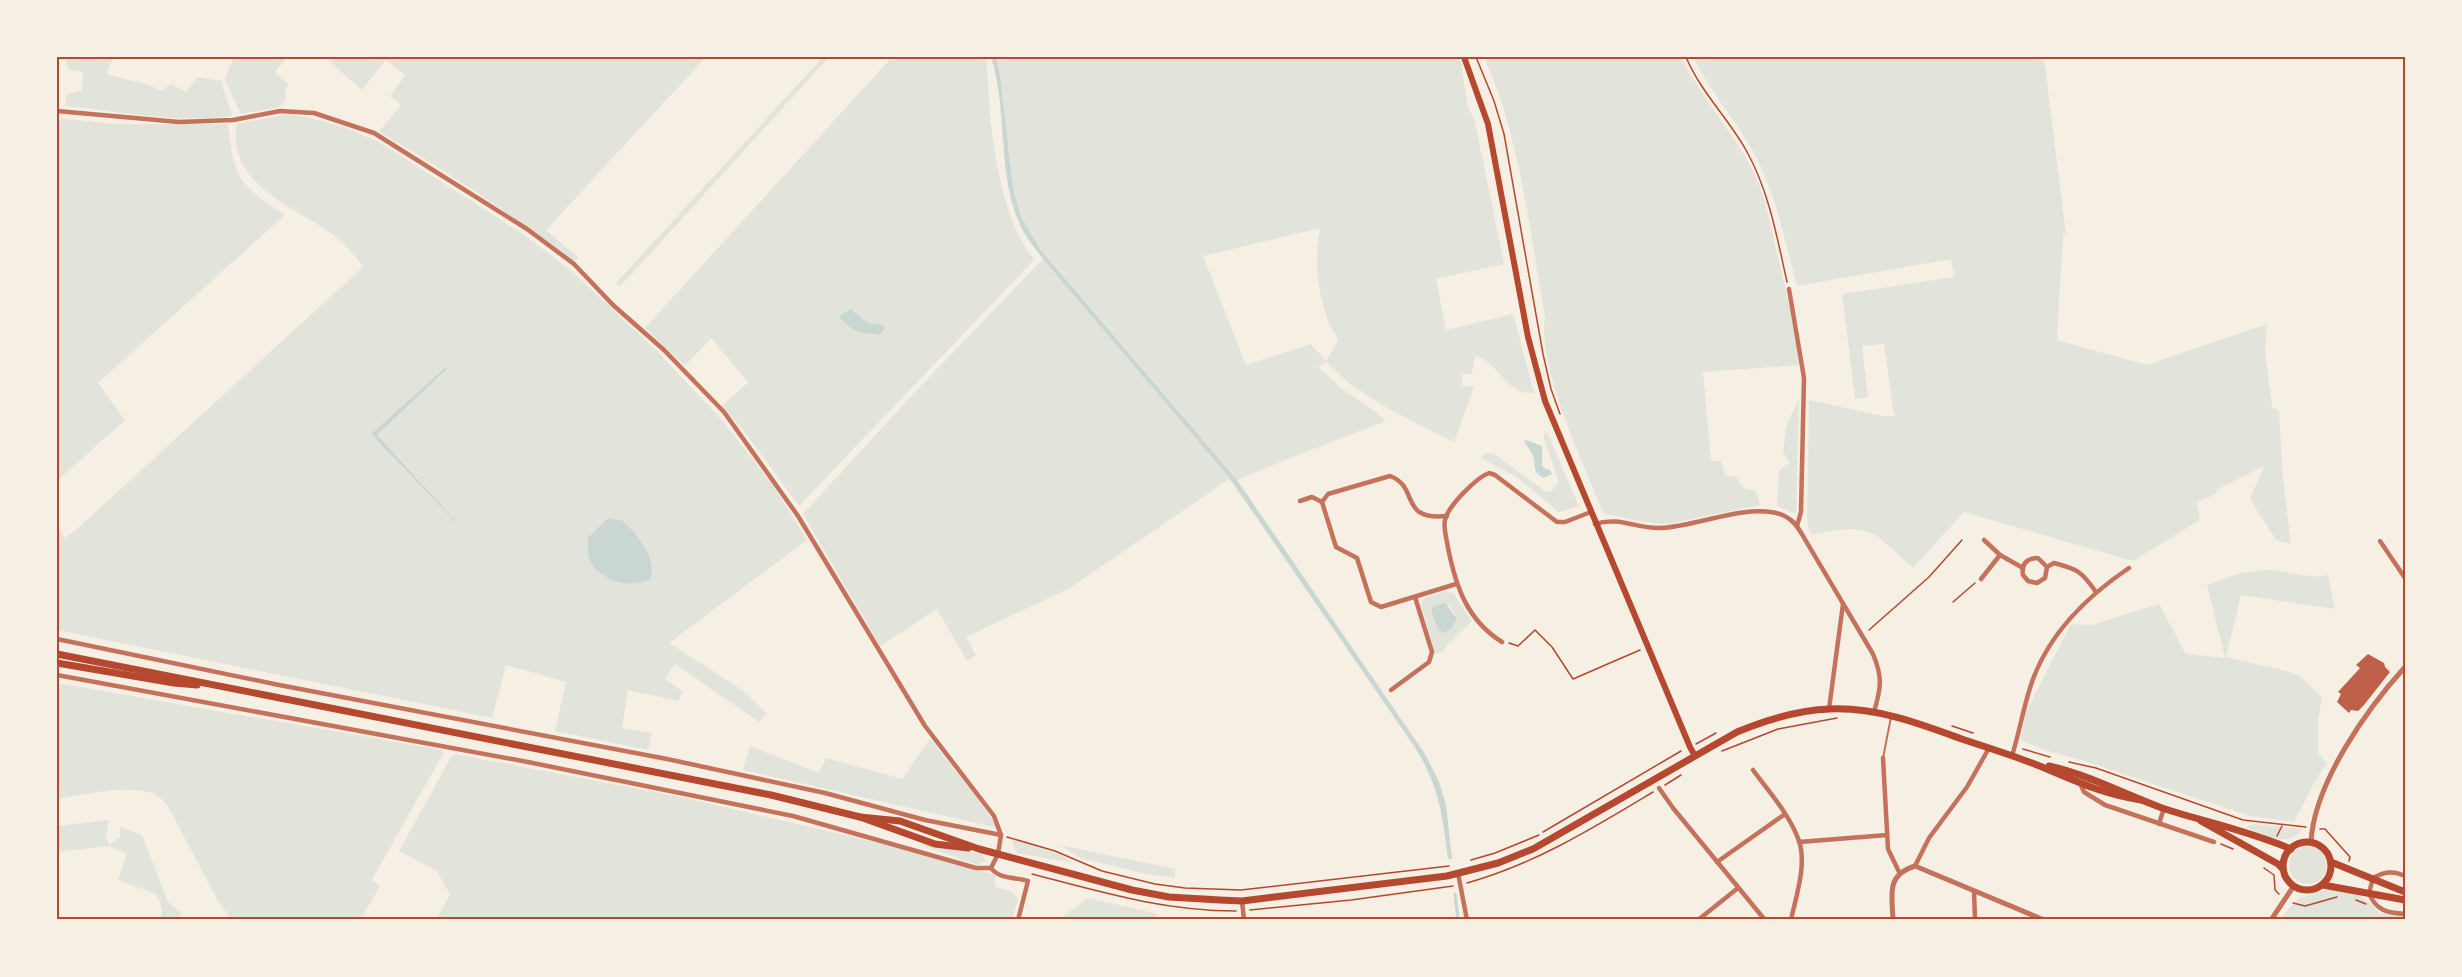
<svg xmlns="http://www.w3.org/2000/svg" width="2462" height="977" viewBox="0 0 2462 977" font-family="'Noto Sans',sans-serif">
	<rect width="100%" height="100%" fill="#f6efe4"/>
	<g fill="#e2e4dc" fill-rule="evenodd">
		<path d="M64,57H114L106,74L149,85L161,91L171,84L186,92L198,77L221,81L232,116C176,123 121,112 66,106V94L82,90L83,72L69,70Z"/>
		<path d="M233,57H287L275,72L289,85L285,89L286,100L279,107L241,114L225,80Z"/>
		<path d="M330,57H706L546,230L579,258L573,261C511,214 447,171 379,132L401,105L390,96L405,75L386,60L362,90L328,60Z"/>
		<path d="M823,57H829L630,276L620,286L616,283Z"/>
		<path d="M892,57H987C988,113 994,175 1015,228C1019,239 1028,250 1034,260L799,506L741,427L722,406L748,382L711,338L685,366L645,328ZM851,309L868,323L883,325L879,333L872,336L846,325Z"/>
		<path d="M996,57H1460L1468,107L1475,122L1504,264L1436,279L1446,330L1513,314L1534,393C1503,394 1499,361 1475,356L1472,374H1462V386L1474,387L1454,442C1410,420 1360,398 1326,362L1318,367L1340,387L1374,411L1386,421L1295,456L1237,480L1041,249L1021,217L1013,188L1000,74ZM1320,228C1314,264 1317,289 1329,323C1331,330 1336,333 1338,340L1326,361L1311,344L1246,365L1203,256Z"/>
		<path d="M1484,57H1681C1700,94 1727,126 1748,161C1765,190 1770,225 1778,257C1786,292 1796,329 1799,365L1703,372L1711,461H1721L1725,475L1736,477L1745,489L1756,491L1760,505L1667,524L1645,522L1604,514C1584,465 1537,368 1545,317C1529,230 1521,139 1484,57Z"/>
		<path d="M1693,57H2044L2066,234H2063L2057,340L2147,365L2267,324L2265,351L2272,407L2279,411L2283,479L2291,544L2276,540L2250,499L2264,466L2216,490V494L2197,502L2200,520L2133,561L1964,512L1913,568C1901,558 1890,545 1877,536C1861,525 1830,530 1812,535L1808,528L1807,518L1809,400L1883,416H1894L1884,344L1862,346L1868,397L1855,399L1842,294L1954,277L1951,259L1797,286C1786,244 1777,201 1759,163C1741,125 1711,94 1693,57Z"/>
		<path d="M288,114C320,119 350,128 379,142L526,236L574,273L658,352L721,419L775,488L807,540L669,643L742,690L767,714L759,722L675,664L665,678L683,692L678,701L628,690L622,728L652,733L648,750L555,731L566,682L506,665L492,718L57,630V525L65,538L77,529L363,267C353,253 343,241 328,231C290,205 226,182 237,124ZM446,367L447,369L377,435L479,545L371,434Z"/>
		<path d="M57,118L115,124H228C234,179 239,185 285,215L98,383L125,420L57,481Z"/>
		<path d="M1043,259L1232,477L1070,588L966,637L976,655L967,661L937,609L880,646L803,514L914,393Z"/>
		<path d="M1799,398L1796,514L1777,506L1779,471L1790,462L1783,453L1786,427Z"/>
		<path d="M1547,432L1579,506L1559,512L1518,478L1481,458L1486,453H1493L1546,492L1551,491L1559,482L1543,436Z"/>
		<path d="M2266,570C2286,570 2310,580 2328,575L2335,609L2241,595L2226,657L2291,672L2302,678L2322,698L2318,721V753L2327,763L2315,781L2294,822L2250,816L2081,760L2047,751L2021,740L2025,714L2071,624L2091,625L2159,604L2186,654L2225,658L2207,585L2241,573Z"/>
		<path d="M1444,592L1453,593L1472,621L1446,646L1445,651L1435,654L1421,605L1424,598ZM1449,605L1457,619L1438,629L1431,611Z"/>
		<path d="M57,683L442,750L444,752L372,880L380,886L360,920H232L218,901L169,808C165,803 161,798 156,795C133,783 82,795 57,799Z"/>
		<path d="M930,739L974,794L998,828L743,770L750,746L819,773L826,758L902,779Z"/>
		<path d="M456,754L686,798L909,850L995,875V887L1012,892L1018,899L1012,920H436L450,895L437,871L399,851L451,757Z"/>
		<path d="M109,820L106,836L109,845L120,837V827L142,835L168,902L181,912L178,920H161L162,908L156,894L118,880L127,854L109,846L57,852V826Z"/>
		<path d="M2253,824L2302,829C2288,849 2264,835 2246,827Z"/>
		<path d="M1013,840L1062,855L1073,863L1017,853L1013,846Z"/>
		<path d="M916,843L982,854L986,861L978,865Z"/>
		<path d="M1060,845L1175,869V878L1146,874L1080,858Z"/>
		<circle cx="2308" cy="865" r="19"/>
		<path d="M2330,889C2354,893 2363,893 2379,913L2405,917V920H2279L2299,898Z"/>
		<path d="M1088,898L1154,913L1157,915L1156,920H1058Z"/>
	</g>
	<g fill="#c9d6d2">
		<path d="M991,57H996L1000,74L1013,188L1021,217L1041,250L1237,480L1425,754L1439,782L1446,805L1452,859H1448C1442,812 1439,784 1412,743L1228,476L1043,259C1034,247 1023,234 1018,220C997,169 1008,110 991,57Z"/>
		<path d="M851,309L868,323L883,325L884,329L881,334C864,336 849,330 839,316Z"/>
		<path d="M446,367L447,369L377,435L480,547L371,434Z"/>
		<path d="M1526,440L1542,446V465L1545,469L1550,470L1552,474L1544,478C1531,472 1537,466 1533,456C1531,451 1527,446 1524,441Z"/>
		<path d="M607,519L622,520C636,534 658,557 650,579C630,588 608,583 593,566C587,559 588,547 588,538Z"/>
		<path d="M1445,603L1457,619L1451,629L1444,633L1438,629L1431,611L1434,606Z"/>
	</g>
	<g fill="none" stroke-linecap="round" stroke-linejoin="round">
		<path stroke="#c9d6d2" stroke-width="3" d="M1455,894L1458,920"/>
	</g>
	<path fill="#bf614a" d="M2368,654L2384,663L2385,667L2390,672L2364,705L2358,711L2351,710L2349,713L2337,702L2341,694L2338,692L2360,668L2356,665Z"/>
	<g fill="none" stroke-linecap="round" stroke-linejoin="round">
		<g stroke="#b5482f" stroke-width="1.5">
			<path d="M1476,57L1494,101L1504,134L1543,354L1551,389L1560,414"/>
			<path d="M1686,57C1700,91 1728,118 1746,150C1769,191 1777,237 1787,282"/>
			<path d="M1953,602L1975,583"/>
			<path d="M1869,630L1929,577L1962,540"/>
			<path d="M1509,643L1518,646L1535,630L1552,647L1573,679L1640,650"/>
			<path d="M1952,726L1973,733"/>
			<path d="M1696,744L1716,733"/>
			<path d="M2023,749L2050,757"/>
			<path d="M1722,751L1778,729L1837,718"/>
			<path d="M2069,762L2096,768L2243,820L2306,827"/>
			<path d="M1665,785L1681,775"/>
			<path d="M2320,829H2325L2350,857L2349,861"/>
			<path d="M1543,832L1681,751"/>
			<path d="M2277,836L2282,826"/>
			<path d="M1007,837L1055,851L1102,871L1155,884L1185,888L1241,890L1449,866"/>
			<path d="M2221,844L2233,849"/>
			<path d="M1471,860L1495,853L1539,835"/>
			<path d="M2264,868L2274,875L2275,890L2279,894"/>
			<path d="M1032,874C1101,892 1164,911 1236,911"/>
			<path d="M1467,883C1535,864 1593,828 1653,792"/>
			<path d="M2356,900L2366,904"/>
			<path d="M2293,903L2305,906L2337,897"/>
			<path d="M1250,910L1351,900L1453,886"/>
		</g>
		<path stroke="#c5725c" stroke-width="2" d="M1883,758L1891,717"/>
		<g stroke="#c5725c" stroke-width="4.5">
			<path d="M57,111L179,122L233,120L280,111L314,113L374,133L527,229L574,264L613,305L664,350L724,412L798,516L925,726L994,816L1001,835L998,854L991,868"/>
			<path d="M1789,289L1804,378L1801,512L1797,526"/>
			<path d="M1300,501L1312,497L1322,502"/>
			<path d="M1447,516C1398,521 1420,487 1390,476L1328,494L1322,502L1336,547L1357,558L1371,602L1381,607L1456,584"/>
			<path d="M1595,524C1619,516 1637,529 1660,528C1694,528 1759,498 1788,518C1795,522 1799,529 1803,536L1873,654C1883,678 1881,688 1874,712"/>
			<path d="M1984,540L2000,555"/>
			<path d="M2380,541L2405,578"/>
			<path d="M2047,567L2045,578L2037,583L2028,581L2023,575C2021,564 2027,558 2038,558L2047,567L2054,563C2078,569 2082,572 2096,592"/>
			<path d="M1981,579L2000,555L2023,568"/>
			<path d="M57,639L279,685L667,759L825,793L925,820L1001,835"/>
			<path d="M1502,642C1467,620 1456,587 1448,548C1447,540 1443,528 1445,520C1448,506 1476,478 1489,473L1495,475L1557,522H1565L1591,512"/>
			<path d="M57,675L528,762L793,816L976,868H991"/>
			<path d="M1391,690L1429,662L1432,652L1415,597"/>
			<path d="M1829,709L1843,604"/>
			<path d="M2012,756C2019,733 2023,710 2030,688C2046,636 2086,597 2129,568"/>
			<path d="M1883,758L1888,849L1900,874"/>
			<path d="M1753,770C1769,792 1790,815 1799,841C1807,865 1796,896 1791,920"/>
			<path d="M2080,783L2084,792L2105,805L2214,842"/>
			<path d="M1659,788L1673,808L1765,920"/>
			<path d="M2159,824L2164,808"/>
			<path d="M1799,842L1887,835"/>
			<path d="M1717,862L1785,814"/>
			<path d="M1915,866L1929,838L1967,787L1989,748"/>
			<path d="M991,868C999,879 1015,877 1028,881L1018,920"/>
			<path d="M1458,873L1467,920"/>
			<path d="M2405,876C2393,870 2384,872 2373,878L2369,893C2376,911 2388,913 2405,914"/>
			<path d="M1974,891L1975,920"/>
			<path d="M1242,901L1244,920"/>
			<path d="M1698,920L1738,888"/>
		</g>
		<g stroke="#c5725c" stroke-width="5">
			<path d="M2311,842C2314,784 2366,710 2405,667"/>
			<path d="M1893,920C1892,894 1886,875 1915,866L2044,920"/>
			<path d="M2271,920L2293,887"/>
		</g>
		<path stroke="#b5482f" stroke-width="6" d="M1464,57L1488,124L1528,337L1545,401L1690,747L1695,756"/>
		<g stroke="#b5482f" stroke-width="7">
			<path d="M57,654L771,795L860,817L935,844L968,848"/>
			<path d="M57,663L174,683L197,685"/>
			<path d="M2049,766C2089,775 2124,794 2162,808C2205,822 2249,831 2291,849"/>
			<path d="M860,817L900,821L979,849L1132,890L1169,897L1220,900L1242,901L1447,876L1498,863L1533,849L1737,732C1766,720 1799,710 1830,709C1875,707 1918,723 1959,738C1985,747 2012,755 2037,765C2074,780 2101,794 2141,800"/>
			<path d="M2201,821L2278,864L2283,869"/>
			<circle cx="2307" cy="866" r="24"/>
			<path d="M2331,862L2405,892"/>
			<path d="M2323,885L2405,900"/>
		</g>
	</g>
	<rect width="2462" height="977" fill="none" stroke="#f6efe4" stroke-width="117"/>
	<rect x="58" y="58" width="2346" height="860" fill="none" stroke="#b5482f" stroke-width="2"/>
</svg>
